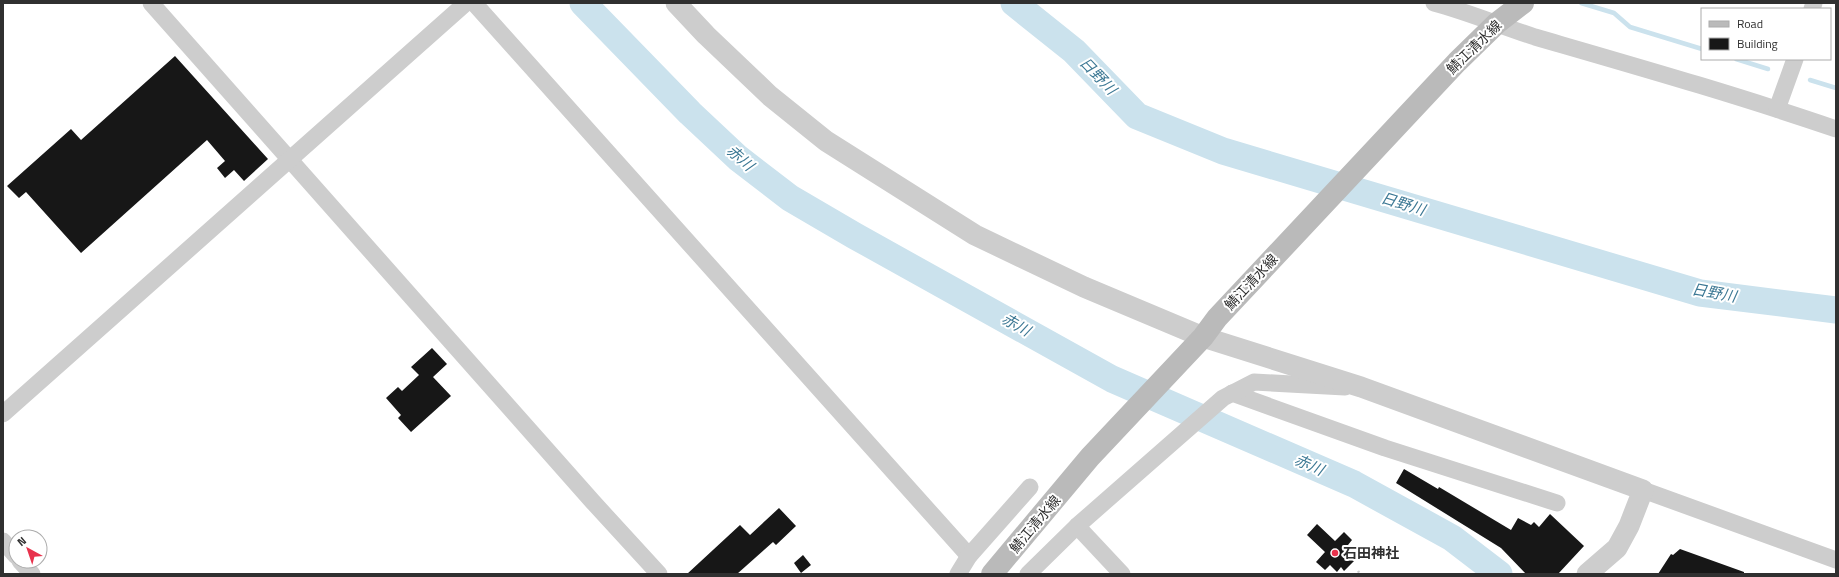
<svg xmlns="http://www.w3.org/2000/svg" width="1839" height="577" viewBox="0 0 1839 577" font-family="'Titillium Web','Noto Sans JP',sans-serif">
	<rect width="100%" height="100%" fill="#fff"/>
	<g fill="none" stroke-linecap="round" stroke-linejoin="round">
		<g stroke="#cbe2ed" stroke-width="4.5">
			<path d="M1581,3L1614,13L1630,27L1702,49"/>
			<path d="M1736,59L1768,69"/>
			<path d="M1810,80L1836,88"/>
		</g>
		<g stroke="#cbe2ed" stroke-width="27">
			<path d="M583,3L690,113L738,158L790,198L855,236L1112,379L1354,484L1452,538L1499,574"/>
			<path d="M1014,3L1074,51L1137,116L1223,151L1700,293L1836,310"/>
		</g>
	</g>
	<g fill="#171717">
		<path d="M175,56L268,159L244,181L234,170L225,178L217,168L225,161L207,140L81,253L26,192L19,198L7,186L71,129L81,140Z"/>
		<path d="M432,348L447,364L433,377L451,396L411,432L398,418L401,415L386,398L398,387L402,391L419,375L411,367Z"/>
		<path d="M1404,469L1438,489L1439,487L1511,530L1518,518L1531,525L1534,522L1539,527L1550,514L1584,546L1558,574H1526L1501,548L1396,483Z"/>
		<path d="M779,508L796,526L776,545L773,542L737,574H687L740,525L750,535Z"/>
		<path d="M1317,524L1335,541L1344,532L1352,540L1348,545L1355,552L1351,557L1355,560L1344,571L1341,567L1337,572L1330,565L1325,570L1316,562L1325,552L1307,535Z"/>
		<path d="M1680,549L1744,572V574H1658L1671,554L1673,555Z"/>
		<path d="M803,555L811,565L801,573L794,563Z"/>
	</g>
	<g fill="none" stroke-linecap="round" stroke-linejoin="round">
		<path stroke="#cdcdcd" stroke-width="2.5" stroke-dasharray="2 2" stroke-linecap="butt" d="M1358,571L1360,574"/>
		<g stroke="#cdcdcd" stroke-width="17">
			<path d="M151,3L593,502L659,574"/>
			<path d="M474,3L969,556"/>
			<path d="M1434,3C1468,12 1501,26 1535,37C1635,66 1737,95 1836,129"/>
			<path d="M1812,9L1814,3"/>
			<path d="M1777,109L1795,59"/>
			<path d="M1232,393L1385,448L1557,503"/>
			<path d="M3,414L466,3"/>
			<path d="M1643,490L1836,560"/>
			<path d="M1077,526L1122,574"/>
			<path d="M3,541L16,556"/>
			<path d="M20,561L32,574"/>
			<path d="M958,574L969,556L1030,487"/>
			<path d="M1028,574L1077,526L1223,398L1254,382L1345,387"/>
		</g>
		<path stroke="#cdcdcd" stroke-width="21" d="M676,3L706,35L770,96L826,141L975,235L1084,287L1203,337L1361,387L1643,490L1629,526L1617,548L1587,574"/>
		<path stroke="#bababa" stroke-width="22" d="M992,574L1090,457L1203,337L1217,318L1457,62L1497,23L1523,3"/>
	</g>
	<circle fill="#e8324c" stroke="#fff" stroke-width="1.5" cx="1335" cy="553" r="4"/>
	<g text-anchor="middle" stroke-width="4" stroke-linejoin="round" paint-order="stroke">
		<g font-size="14" fill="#303030" stroke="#fff">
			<text transform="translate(1474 47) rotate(-44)" y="5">鯖江清水線</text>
			<text transform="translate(1251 282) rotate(-47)" y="5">鯖江清水線</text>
			<text transform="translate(1035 524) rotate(-50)" y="5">鯖江清水線</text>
		</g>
		<g font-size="14" font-weight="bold" fill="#303030" stroke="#fff" text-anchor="start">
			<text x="1343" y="558">石田神社</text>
		</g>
		<g font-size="15" font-style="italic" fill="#3c7894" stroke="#fff">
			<text transform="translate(1098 76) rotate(46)" y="5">日野川</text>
			<text transform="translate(740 158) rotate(41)" y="5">赤川</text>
			<text transform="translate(1403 204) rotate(17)" y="5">日野川</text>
			<text transform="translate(1714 293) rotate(10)" y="5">日野川</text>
			<text transform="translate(1016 325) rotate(29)" y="5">赤川</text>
			<text transform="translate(1309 465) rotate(24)" y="5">赤川</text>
		</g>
	</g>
	<rect width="1839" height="577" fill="none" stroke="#303030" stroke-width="8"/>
	<rect x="1701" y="8" width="130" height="52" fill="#ffffff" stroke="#acacac"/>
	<rect x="1709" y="21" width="20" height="6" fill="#bababa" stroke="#acacac"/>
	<text x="1737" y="28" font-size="12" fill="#303030">Road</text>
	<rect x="1709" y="38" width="20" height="12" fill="#171717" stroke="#acacac"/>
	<text x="1737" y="48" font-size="12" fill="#303030">Building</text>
	<g transform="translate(28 549) rotate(320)"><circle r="19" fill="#ffffff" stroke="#acacac"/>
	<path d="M0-3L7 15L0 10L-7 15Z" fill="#e8324c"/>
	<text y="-6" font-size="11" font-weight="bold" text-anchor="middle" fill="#303030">N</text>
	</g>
</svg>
